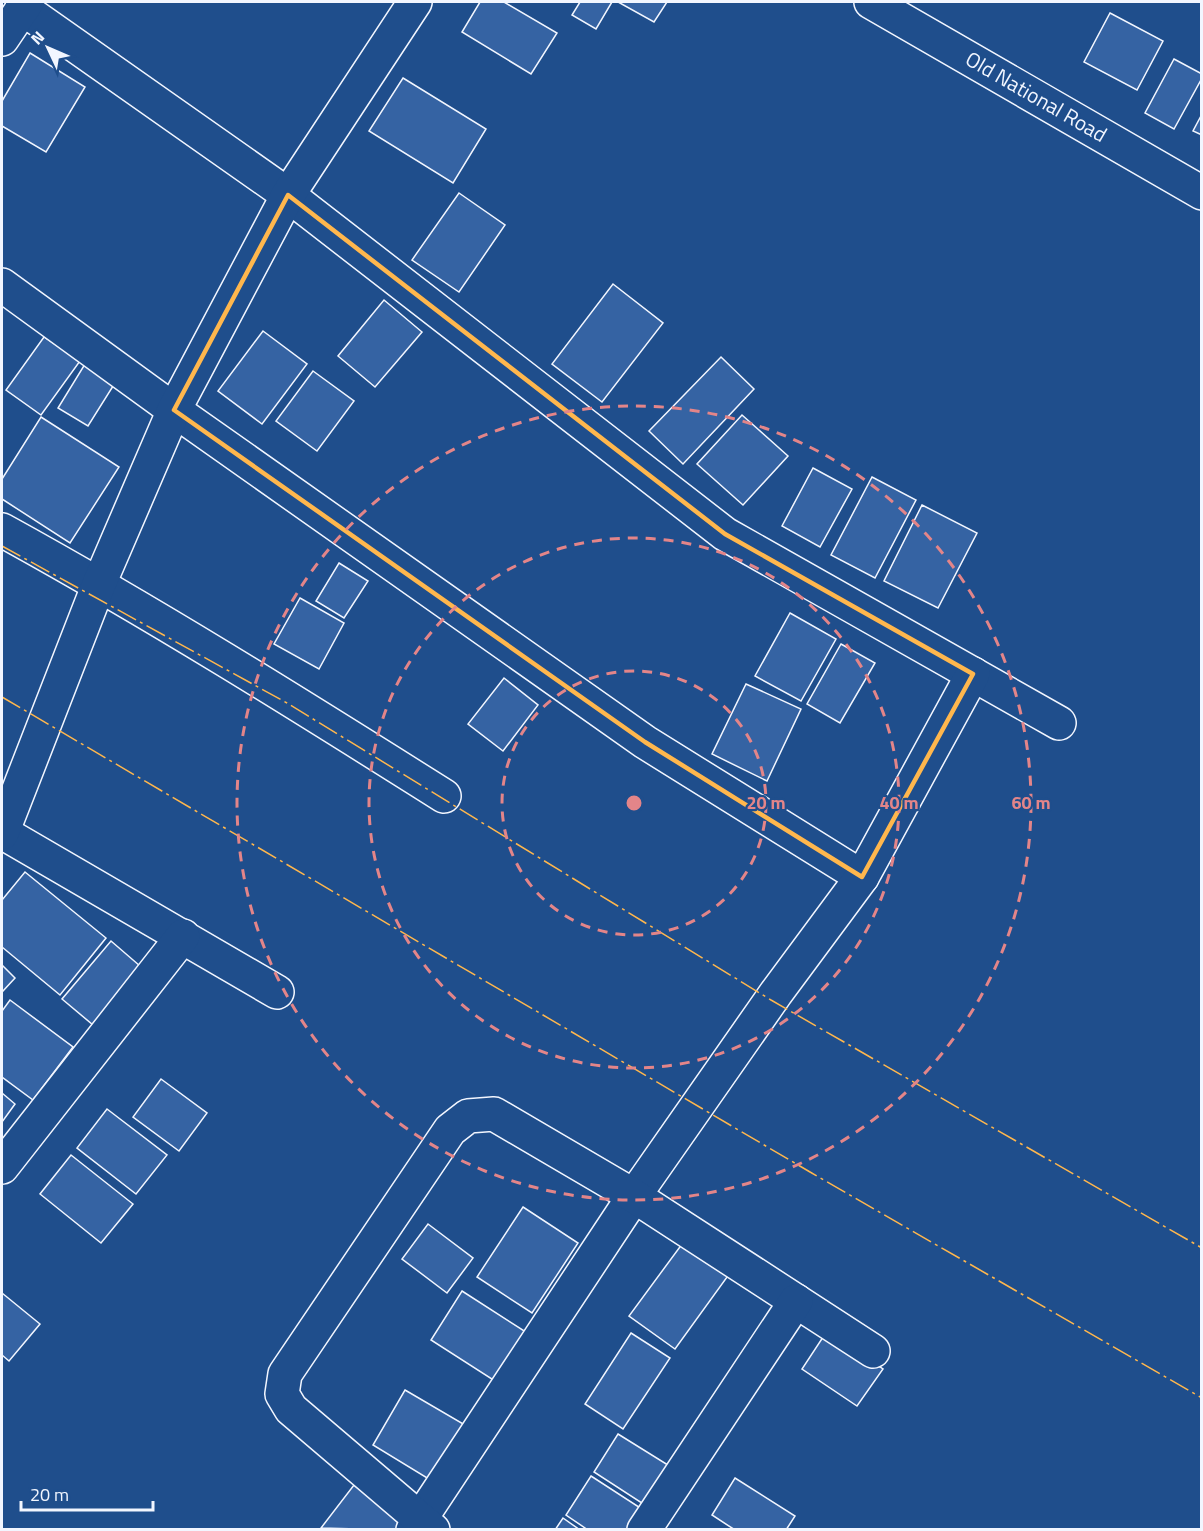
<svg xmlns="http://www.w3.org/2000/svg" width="1203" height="1531" viewBox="0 0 1203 1531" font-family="'Titillium Web',sans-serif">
	<rect width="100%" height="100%" fill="#1f4e8c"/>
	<g fill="#3563a3" stroke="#f2f6ff" stroke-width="1.5">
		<path d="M480,2H504L557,33L531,74L462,32Z"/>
		<path d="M580,2H612L596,29L572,15Z"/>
		<path d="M618,2H667L654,22Z"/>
		<path d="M1110,13L1163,41L1137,90L1084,62Z"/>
		<path d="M30,53L85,87L46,152L2,126V101Z"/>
		<path d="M1174,59L1202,74V78L1174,129L1145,113Z"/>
		<path d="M403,78L486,129L453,183L369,131Z"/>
		<path d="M1202,114V135L1193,131Z"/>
		<path d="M459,193L505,225L459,292L412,260Z"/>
		<path d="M613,284L663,323L602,402L552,364Z"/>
		<path d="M384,300L422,332L375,387L338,356Z"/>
		<path d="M263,331L307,364L262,424L218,391Z"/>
		<path d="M44,337L80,361L41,415L6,390Z"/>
		<path d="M721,357L754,389L683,464L649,431Z"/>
		<path d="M85,364L115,383L88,426L58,408Z"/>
		<path d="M313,371L354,401L317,451L276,421Z"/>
		<path d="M742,415L788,456L743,505L697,464Z"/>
		<path d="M41,417L119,467L70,543L2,499V479Z"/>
		<path d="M813,468L852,489L820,547L782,526Z"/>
		<path d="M872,477L916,500L875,578L831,555Z"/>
		<path d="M922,505L977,533L938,608L884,581Z"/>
		<path d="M339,563L368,581L344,618L316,601Z"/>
		<path d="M300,598L344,623L319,669L274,644Z"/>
		<path d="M790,613L836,639L801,701L755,676Z"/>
		<path d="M841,644L875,663L840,723L807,704Z"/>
		<path d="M504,678L538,705L503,751L468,724Z"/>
		<path d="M746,684L801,709L767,781L712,754Z"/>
		<path d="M25,872L106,938L60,995L2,947V900Z"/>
		<path d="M111,941L147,972L99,1030L62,999Z"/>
		<path d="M2,965L15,978L2,992Z"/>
		<path d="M10,1000L73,1047L33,1100L2,1077V1011Z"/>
		<path d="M161,1079L207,1113L179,1151L133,1117Z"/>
		<path d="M2,1093L15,1104L2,1122Z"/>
		<path d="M107,1109L167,1155L136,1194L77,1148Z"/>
		<path d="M71,1155L133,1204L101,1243L40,1194Z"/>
		<path d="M523,1207L578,1243L532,1313L477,1277Z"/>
		<path d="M428,1224L473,1258L447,1293L402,1259Z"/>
		<path d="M685,1240L730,1273L675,1349L629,1316Z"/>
		<path d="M462,1291L529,1334L498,1383L431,1340Z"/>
		<path d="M2,1293L40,1324L9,1361L2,1355Z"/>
		<path d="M827,1331L883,1369L857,1406L802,1369Z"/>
		<path d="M631,1333L670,1358L623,1429L585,1404Z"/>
		<path d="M405,1390L465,1425L432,1481L373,1445Z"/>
		<path d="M618,1434L676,1470L651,1509L594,1472Z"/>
		<path d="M591,1476L645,1511L634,1530H588L566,1515Z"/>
		<path d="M735,1478L795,1516L786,1530H735L712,1515Z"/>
		<path d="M354,1485L402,1522L396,1530L321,1528Z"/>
		<path d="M563,1518L580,1530H555Z"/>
	</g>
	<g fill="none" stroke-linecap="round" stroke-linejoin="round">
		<g stroke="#f2f6ff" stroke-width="36">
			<g id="minor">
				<path d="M22,8L288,195L725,534L1059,723"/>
				<path d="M2,39L27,2"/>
				<path d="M2,285L174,410L645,742L862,877"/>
				<path d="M2,530C153,613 298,704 444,796"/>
				<path d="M2,832L277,992"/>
				<path d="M2,833L99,584L174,410L288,195L415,2"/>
				<path d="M2,1167L183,936"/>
				<path d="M413,1530L634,1196L776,993L862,877L973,674"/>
				<path d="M433,1530L291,1409L282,1394L285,1374L450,1130L468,1116L494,1114L634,1196L873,1351"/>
				<path d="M644,1530L796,1301"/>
			</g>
		</g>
		<g stroke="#f2f6ff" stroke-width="36">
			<path id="secondary" d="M871,2L1202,193"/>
		</g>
		<use href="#minor" stroke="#1f4e8c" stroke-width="33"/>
		<use href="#secondary" stroke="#1f4e8c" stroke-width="33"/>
		<g stroke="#ffb74d" stroke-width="1.5" stroke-dasharray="21 4.5 3 4.5" stroke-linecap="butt">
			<path d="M2,546L287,703L771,1000L1202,1248"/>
			<path d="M2,697L810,1172L1202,1398"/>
		</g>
	</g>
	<path fill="none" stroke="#ffb74d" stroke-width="4.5" stroke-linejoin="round" d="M288,195L725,534L973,674L862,877L645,742L174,410Z"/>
	<g fill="none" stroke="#e38589" stroke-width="3" stroke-dasharray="10 8">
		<circle cx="634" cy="803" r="132"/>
		<circle cx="634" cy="803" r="265"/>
		<circle cx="634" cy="803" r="397"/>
	</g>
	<g text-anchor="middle" stroke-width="4.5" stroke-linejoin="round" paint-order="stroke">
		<g font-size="21" fill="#f2f6ff" stroke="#1f4e8c">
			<text transform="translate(1036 97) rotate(30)" y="7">Old National Road</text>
		</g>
	</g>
	<circle cx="634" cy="803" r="9" fill="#e38589" stroke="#1f4e8c" stroke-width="3"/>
	<g font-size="18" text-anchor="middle" font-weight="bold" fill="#e38589" stroke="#1f4e8c" stroke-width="4.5" stroke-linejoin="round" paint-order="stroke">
		<text x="766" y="809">20 m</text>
		<text x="899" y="809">40 m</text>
		<text x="1031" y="809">60 m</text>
	</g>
	<rect width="1203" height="1531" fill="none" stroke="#f2f6ff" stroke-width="6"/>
	<g transform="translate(48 48) rotate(314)" stroke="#1f4e8c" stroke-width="4.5" paint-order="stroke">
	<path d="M0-4.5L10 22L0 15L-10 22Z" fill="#f2f6ff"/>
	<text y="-9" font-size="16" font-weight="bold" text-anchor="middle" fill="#f2f6ff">N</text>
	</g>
	<path d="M21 1501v9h132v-9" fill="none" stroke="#f2f6ff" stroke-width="3"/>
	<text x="30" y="1501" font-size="18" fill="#f2f6ff" stroke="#1f4e8c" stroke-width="4.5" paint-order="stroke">20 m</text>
</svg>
